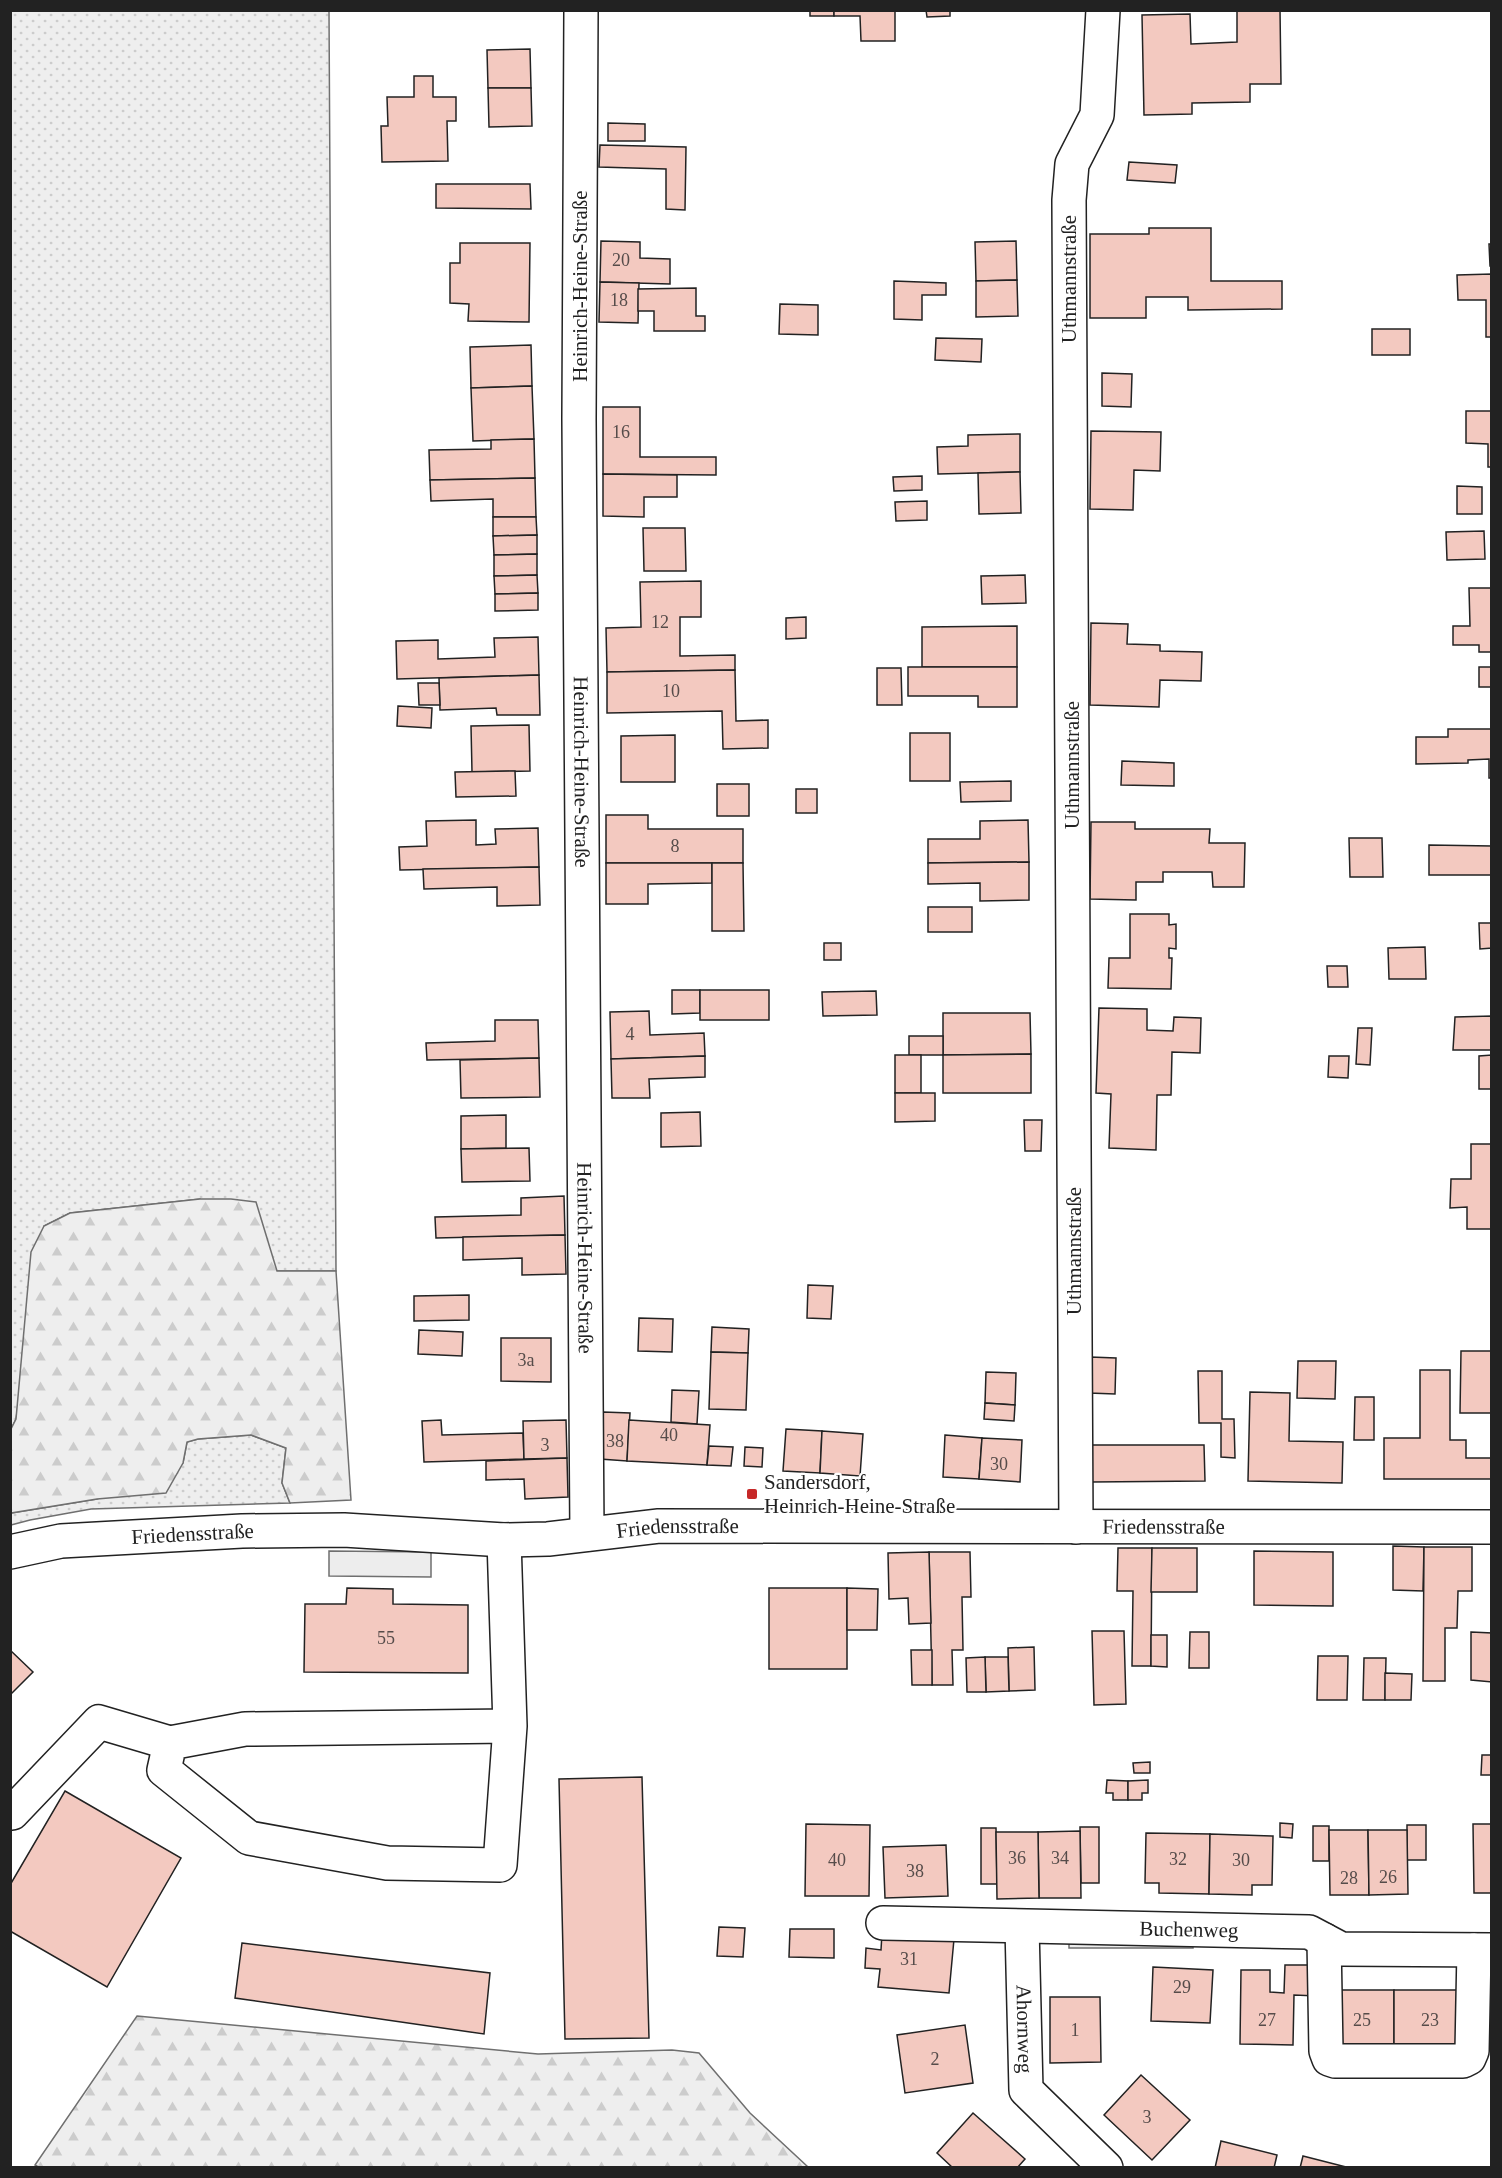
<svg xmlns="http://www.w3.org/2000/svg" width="1502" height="2178" viewBox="0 0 1502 2178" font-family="Georgia,serif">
	<defs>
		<pattern id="grass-dots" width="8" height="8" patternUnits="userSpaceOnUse" patternTransform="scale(1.5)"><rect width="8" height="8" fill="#eee"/><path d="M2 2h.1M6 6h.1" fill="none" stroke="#ccc" stroke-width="1.8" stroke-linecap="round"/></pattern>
		<pattern id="forest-firs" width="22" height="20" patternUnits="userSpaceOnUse" patternTransform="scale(1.5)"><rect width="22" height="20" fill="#eee"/><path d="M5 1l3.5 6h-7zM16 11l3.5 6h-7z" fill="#ccc"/></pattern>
	</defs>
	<rect width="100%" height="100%" fill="#fff"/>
	<g fill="url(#grass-dots)" stroke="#6f6f6f" stroke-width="1.5">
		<path d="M11,11H329L336,1271H277L200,1199L70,1213L44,1226L16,1419L11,1429Z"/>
		<path d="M251,1435L286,1448L282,1483L290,1503L91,1509L30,1520L11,1525V1513L97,1499L183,1463L187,1442L198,1439Z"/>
	</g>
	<g fill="url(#forest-firs)" stroke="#6f6f6f" stroke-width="1.5">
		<path d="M200,1199H231L256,1202L277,1271H336L351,1500L290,1503L282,1483L286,1448L251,1435L198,1439L187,1442L183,1463L166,1493L97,1499L11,1513V1429L16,1419L31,1252L44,1226L70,1213Z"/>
		<path d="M137,2016L538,2054L672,2050L699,2053L750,2113L808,2167L40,2168L35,2165Z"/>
	</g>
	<g fill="#ededed" stroke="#6f6f6f" stroke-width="1.5">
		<path d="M329,1551L431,1552V1577L329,1576Z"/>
		<path d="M1193,1939V1948H1069V1940Z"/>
	</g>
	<g fill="#f3c9c0" stroke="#222" stroke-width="1.5">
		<rect x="810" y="10" width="24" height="6"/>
		<path d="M834,10H895V41H861L860,16H834Z"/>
		<path d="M926,10H950V16L927,17Z"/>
		<path d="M1237,10H1280L1281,84H1250V102L1192,103V114L1144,115L1142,15L1190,14L1191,44L1237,42Z"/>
		<path d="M530,49L531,88H488L487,50Z"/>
		<path d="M414,76H433V97H456V121H447L448,161L382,162L381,126H388L387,97H414Z"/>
		<path d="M488,88H531L532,126L489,127Z"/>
		<path d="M608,123L645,124V141H608Z"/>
		<path d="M600,145L686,147L685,210L666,209V169L599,167Z"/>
		<path d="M1129,162L1177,165L1175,183L1127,180Z"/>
		<path d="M436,184H530L531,209L436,208Z"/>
		<path d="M1149,228H1211V281H1282V309L1188,310V297H1146V318H1090V234H1149Z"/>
		<path d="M601,241L640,242V258L670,259V284L600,282Z"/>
		<path d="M1016,241L1017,280L976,281L975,242Z"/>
		<path d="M460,243H530L529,322L468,321L469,304L450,303V263H460Z"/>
		<path d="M1489,244H1492V266H1490Z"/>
		<path d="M1492,274V337H1486V300H1458L1457,275Z"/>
		<path d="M1017,280L1018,316L976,317V281Z"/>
		<path d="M894,281L946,283V295H922V320L894,319Z"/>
		<path d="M600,282L639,283L638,323L599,322Z"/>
		<path d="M696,288V316H705V331H654V311H638V289Z"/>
		<path d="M780,304L818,305V335L779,334Z"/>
		<rect x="1372" y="329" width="38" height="26"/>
		<path d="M936,338L982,339L981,362L935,360Z"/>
		<path d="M531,345L532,386L471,388L470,347Z"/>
		<path d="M1102,373L1132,374L1131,407L1102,406Z"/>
		<path d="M532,386L534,439L473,441L471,388Z"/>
		<path d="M603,407H640V457H716V475L603,474Z"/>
		<path d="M1466,411H1492V467H1488V444L1466,443Z"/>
		<path d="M1091,431L1161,432L1160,471L1134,470L1133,510L1090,509Z"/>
		<path d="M1020,434V472L938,474L937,447L968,446V435Z"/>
		<path d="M534,439L535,478L430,480L429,450L491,449V440Z"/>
		<path d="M1020,472L1021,513L979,514L978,473Z"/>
		<path d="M603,474L677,475V497H644V517L603,516Z"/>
		<path d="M922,476V490L894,491L893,477Z"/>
		<path d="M535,478L536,517H493V499L431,501L430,480Z"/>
		<path d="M1457,486L1482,487V514H1457Z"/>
		<path d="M927,501V520L896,521L895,502Z"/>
		<path d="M493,517H536L537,535L493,536Z"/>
		<path d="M643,528H685L686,571H644Z"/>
		<path d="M1484,531L1485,559L1447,560L1446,532Z"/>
		<path d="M537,535V554L494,555L493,536Z"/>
		<path d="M537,554V575L494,576V555Z"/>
		<path d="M537,575L538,593L495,594L494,576Z"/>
		<path d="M1025,575L1026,603L982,604L981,576Z"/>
		<path d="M701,581V617H680V656L735,655V670L607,672L606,628L641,627L640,582Z"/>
		<path d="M1469,588H1492V652H1479V645H1453V626H1470Z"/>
		<path d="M538,593V610L495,611V594Z"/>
		<path d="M806,617V638L786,639V618Z"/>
		<path d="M1091,623L1128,624L1127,644L1160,645V651L1202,652L1201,681L1160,680L1159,707L1090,705Z"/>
		<path d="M1017,626V667H922V627Z"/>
		<path d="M538,637L539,675L397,679L396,641L438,640V659L495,657L494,638Z"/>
		<path d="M908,667H1017V707H978V696H908Z"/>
		<rect x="1479" y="667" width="13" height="20"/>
		<path d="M877,668H901L902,705H877Z"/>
		<path d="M735,670L736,721L768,720V748L723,749L722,711L607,713V672Z"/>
		<path d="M539,675L540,715H497L496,708L440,710L439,678Z"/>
		<path d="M418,683H439L440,705H419Z"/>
		<path d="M398,706L432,708L431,728L397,726Z"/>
		<path d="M529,725L530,771L472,772L471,726Z"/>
		<path d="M1448,729H1492V778H1489V759L1468,760V763L1416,764V737H1448Z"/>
		<rect x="910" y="733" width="40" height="48"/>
		<path d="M675,735V782H621V736Z"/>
		<path d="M1122,761L1174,763V786L1121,785Z"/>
		<path d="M515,771L516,796L456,797L455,772Z"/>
		<path d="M1011,781V801L961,802L960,782Z"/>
		<rect x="717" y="784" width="32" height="32"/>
		<rect x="796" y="789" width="21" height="24"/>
		<path d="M606,815H648V829H743V863H606Z"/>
		<path d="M476,820V845L496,844L495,829L538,828L539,867L400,870L399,847L427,846L426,821Z"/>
		<path d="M1028,820L1029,862L928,863V839H980V821Z"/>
		<path d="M1091,822H1135V829H1210L1209,843H1245L1244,887H1213L1212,872H1163V882H1136V900L1090,899Z"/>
		<path d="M1349,838H1382L1383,877H1350Z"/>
		<path d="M1429,845L1492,846V908L1491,875H1429Z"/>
		<path d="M1029,862V900L980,901V883L928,884V863Z"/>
		<path d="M606,863H712V883L648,884V904H606Z"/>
		<path d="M712,863H743L744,931H712Z"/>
		<path d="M539,867L540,905L497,906V887L424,889L423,869Z"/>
		<rect x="928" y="907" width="44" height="25"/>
		<path d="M1130,914H1169V925L1176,924V949L1169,948V958H1172L1171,989L1108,988L1109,958H1130Z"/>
		<path d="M1479,923H1492V948L1480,949Z"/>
		<rect x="824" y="943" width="17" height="17"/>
		<path d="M1425,947L1426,979H1389L1388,948Z"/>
		<path d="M1327,966H1347L1348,987H1328Z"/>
		<path d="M672,990H700V1013L672,1014Z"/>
		<rect x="700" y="990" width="69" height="30"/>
		<path d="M876,991L877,1015L823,1016L822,992Z"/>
		<path d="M1099,1008L1147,1009V1030L1173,1031L1174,1017L1201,1018L1200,1053L1172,1052L1171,1095H1157L1156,1150L1109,1148L1111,1094L1096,1093Z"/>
		<path d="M649,1011L650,1035L704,1033L705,1056L611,1059L610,1012Z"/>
		<path d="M943,1013H1030L1031,1054L943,1055Z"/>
		<path d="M1492,1016V1050H1453L1455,1017Z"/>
		<path d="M495,1020H538L539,1058L427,1060L426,1043L495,1041Z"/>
		<path d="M1358,1028H1372L1370,1065L1356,1064Z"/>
		<rect x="909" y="1036" width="34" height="19"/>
		<path d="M1031,1054V1093H943V1055Z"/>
		<rect x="895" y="1055" width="26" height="38"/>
		<path d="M1492,1055V1089H1479V1056Z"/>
		<path d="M705,1056V1077L649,1079L650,1098H612L611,1059Z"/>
		<path d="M1329,1056H1349L1348,1078L1328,1077Z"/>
		<path d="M539,1058L540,1097L461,1098L460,1060Z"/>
		<path d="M895,1093H935V1121L895,1122Z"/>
		<path d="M700,1112L701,1146L661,1147V1113Z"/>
		<path d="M506,1115V1148L461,1149V1116Z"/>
		<path d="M1024,1120H1042L1041,1151H1025Z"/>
		<path d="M1471,1144H1492V1229H1467V1207L1450,1208L1451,1179H1471Z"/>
		<path d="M529,1148L530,1181L462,1182L461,1149Z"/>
		<path d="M564,1196L565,1235L436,1238L435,1217L521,1215V1198Z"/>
		<path d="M565,1235L566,1274L522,1275V1258L463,1260V1237Z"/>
		<path d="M808,1285L833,1286L831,1319L807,1318Z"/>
		<path d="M469,1295V1320L414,1321V1296Z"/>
		<path d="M639,1318L673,1319L672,1352L638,1351Z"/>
		<path d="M712,1327L749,1329L748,1353L711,1352Z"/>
		<path d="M419,1330L463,1332L462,1356L418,1354Z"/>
		<path d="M501,1338H551V1382L501,1381Z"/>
		<path d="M1461,1351H1492V1413H1460Z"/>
		<path d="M711,1352L748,1353L746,1410L709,1409Z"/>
		<path d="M1090,1357L1116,1358L1115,1394L1089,1393Z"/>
		<path d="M1298,1361H1336L1335,1399L1297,1398Z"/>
		<path d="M1420,1370H1450V1440H1466V1458H1492V1479H1384V1438H1420Z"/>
		<path d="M1198,1371H1222V1419H1234L1235,1458L1221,1457V1423H1199Z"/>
		<path d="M986,1372L1016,1373L1015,1405L985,1403Z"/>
		<path d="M672,1390L699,1391L697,1424L671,1422Z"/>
		<path d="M1250,1392L1290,1393L1289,1441L1343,1442L1342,1483L1248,1481Z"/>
		<path d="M1355,1397H1374V1440H1354Z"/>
		<path d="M985,1403L1015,1405L1014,1421L984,1419Z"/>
		<path d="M603,1412L630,1413L627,1461L600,1459Z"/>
		<path d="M441,1420L442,1435L523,1433L524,1459L424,1462L422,1421Z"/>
		<path d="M566,1420L567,1458L524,1459L523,1421Z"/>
		<path d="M629,1420L710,1425L707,1465L627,1461Z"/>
		<path d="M786,1429L822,1431L820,1473L783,1471Z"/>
		<path d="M822,1431L863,1434L860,1476L820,1473Z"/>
		<path d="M945,1435L982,1438L979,1479L943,1477Z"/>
		<path d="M982,1438L1022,1440L1020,1482L979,1479Z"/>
		<path d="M1091,1445H1204L1205,1481L1091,1482Z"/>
		<path d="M709,1446L733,1447L731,1466L707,1465Z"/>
		<path d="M745,1447L763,1448L762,1467L744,1466Z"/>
		<path d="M567,1458L568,1497L525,1499L524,1479L486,1480V1461Z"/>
		<path d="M1393,1546L1424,1547L1423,1591L1393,1590Z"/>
		<path d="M1424,1547H1472V1591H1458L1457,1628H1445V1681H1423Z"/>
		<path d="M1118,1548H1152L1151,1666H1132L1133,1591H1117Z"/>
		<path d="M1152,1548H1197V1592H1151Z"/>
		<path d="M1254,1551L1333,1552V1606L1254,1605Z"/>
		<path d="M929,1552H970L971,1597H962L963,1650H952L953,1685H932Z"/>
		<path d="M929,1552L931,1623L909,1624L908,1598L889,1599L888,1553Z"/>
		<path d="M347,1588L393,1589V1604L468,1605V1673L304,1672L305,1604H346Z"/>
		<rect x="769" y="1588" width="78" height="81"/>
		<path d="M847,1588L878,1589L877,1630H847Z"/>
		<path d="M1092,1631H1124L1126,1704L1094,1705Z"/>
		<path d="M1190,1632H1209V1668H1189Z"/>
		<path d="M1471,1632L1492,1633V1682L1471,1680Z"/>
		<path d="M1151,1635H1167V1667L1151,1666Z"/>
		<path d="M1034,1647L1035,1690L1009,1691L1008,1648Z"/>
		<path d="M10,1650L33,1672L10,1695Z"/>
		<path d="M911,1650H932V1685H912Z"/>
		<path d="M1318,1656H1348L1347,1700H1317Z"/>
		<path d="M985,1657H1008L1009,1691L986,1692Z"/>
		<path d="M985,1657L986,1692H967L966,1658Z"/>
		<path d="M1364,1658H1386L1385,1700H1363Z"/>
		<path d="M1385,1673L1412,1674L1411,1700H1385Z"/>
		<path d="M1482,1755H1492V1775H1481Z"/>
		<path d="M1150,1762V1773H1134L1133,1763Z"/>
		<path d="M642,1777L649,2038L565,2039L559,1779Z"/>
		<path d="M1107,1780L1128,1781V1800H1113V1793H1106Z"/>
		<path d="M1148,1780V1793H1142V1800H1128V1781Z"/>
		<path d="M65,1791L181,1858L107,1987L10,1931V1885Z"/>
		<path d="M1280,1823L1293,1824L1292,1838L1280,1837Z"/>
		<path d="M806,1824L870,1825L869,1896H805Z"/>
		<path d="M1473,1824H1492V1893H1474Z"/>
		<rect x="1407" y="1825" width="19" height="35"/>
		<rect x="1313" y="1826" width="16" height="35"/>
		<path d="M1080,1827H1099V1883H1081Z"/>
		<path d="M981,1828H996L997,1884H981Z"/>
		<path d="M1329,1830H1368L1369,1895H1330Z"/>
		<path d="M1368,1830H1407L1408,1894L1369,1895Z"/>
		<path d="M1080,1831L1081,1898H1039L1038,1832Z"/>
		<path d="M996,1832H1038L1039,1898L997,1899Z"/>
		<path d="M1146,1833L1210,1834L1209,1894L1159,1893V1883H1145Z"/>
		<path d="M1210,1834L1273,1836L1272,1885H1252V1895L1209,1894Z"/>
		<path d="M946,1845L948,1896L885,1898L883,1847Z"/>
		<path d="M719,1927L745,1928L743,1957L717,1956Z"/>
		<path d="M790,1929H834V1958L789,1957Z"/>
		<path d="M882,1933L954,1939L949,1993L878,1987L880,1969L865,1968L866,1948L881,1950Z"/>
		<path d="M242,1943L490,1973L484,2034L235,1998Z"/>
		<path d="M1285,1965H1318L1317,1996L1294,1995L1293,2045L1240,2044L1241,1970H1270V1992L1284,1993Z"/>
		<path d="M1153,1967L1213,1970L1210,2023L1151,2021Z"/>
		<rect x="1331" y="1990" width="63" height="60"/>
		<path d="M1394,1990H1465L1466,2050H1394Z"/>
		<path d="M1050,1997H1100L1101,2062L1050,2063Z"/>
		<path d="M965,2025L973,2083L905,2093L897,2035Z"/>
		<path d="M1141,2075L1190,2120L1152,2160L1104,2115Z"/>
		<path d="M973,2113L1025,2159L1017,2168H953L937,2153Z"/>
		<path d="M1221,2141L1277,2155L1274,2168H1215Z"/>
		<path d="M1303,2156L1350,2168H1300Z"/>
	</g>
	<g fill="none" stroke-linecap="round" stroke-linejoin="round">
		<g stroke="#222" stroke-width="36">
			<g id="minor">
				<path id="s1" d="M581,10L579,419L587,1534"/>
				<path d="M1076,1527L1069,200L1072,164L1097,115L1103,10"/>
				<path d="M504,1540L510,1726L500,1865L387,1863L249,1838L164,1770L170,1743L245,1729L510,1726"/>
				<path id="s2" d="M10,1552L61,1541L242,1531L344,1530L504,1540L548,1539L659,1526L1492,1527"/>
				<path d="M12,1813L99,1722L170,1743"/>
				<path id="s3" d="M883,1923L1309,1932L1341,1949L1492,1950"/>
				<path id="s4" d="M1022,1927L1026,2090L1106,2168"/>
				<path d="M1324,1940L1326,2051L1329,2059L1335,2061H1463L1469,2058L1472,2051L1474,1950"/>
			</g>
		</g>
		<use href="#minor" stroke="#fff" stroke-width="33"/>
	</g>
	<rect fill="#c62828" stroke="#fff" stroke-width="2" x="746" y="1488" width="12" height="12" rx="3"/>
	<g text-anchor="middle" stroke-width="4.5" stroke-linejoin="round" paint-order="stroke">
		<g font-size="18" fill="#564c4a">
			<text x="621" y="266">20</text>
			<text x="619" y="306">18</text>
			<text x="621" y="438">16</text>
			<text x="660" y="628">12</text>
			<text x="671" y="697">10</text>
			<text x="675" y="852">8</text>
			<text x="630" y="1040">4</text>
			<text x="526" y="1366">3a</text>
			<text x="669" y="1441">40</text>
			<text x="615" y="1447">38</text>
			<text x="545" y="1451">3</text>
			<text x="999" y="1470">30</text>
			<text x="386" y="1644">55</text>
			<text x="1017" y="1864">36</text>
			<text x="1060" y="1864">34</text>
			<text x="1178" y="1865">32</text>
			<text x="837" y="1866">40</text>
			<text x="1241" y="1866">30</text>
			<text x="915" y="1877">38</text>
			<text x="1388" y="1883">26</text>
			<text x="1349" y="1884">28</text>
			<text x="909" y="1965">31</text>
			<text x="1182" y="1993">29</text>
			<text x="1267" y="2026">27</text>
			<text x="1362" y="2026">25</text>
			<text x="1430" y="2026">23</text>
			<text x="1075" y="2036">1</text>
			<text x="935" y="2065">2</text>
			<text x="1147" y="2123">3</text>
		</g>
		<g font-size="21" fill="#222" stroke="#fff">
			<text transform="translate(1069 279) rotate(-90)" y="7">Uthmannstraße</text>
			<text transform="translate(580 286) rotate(-90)" y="7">Heinrich-Heine-Straße</text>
			<text transform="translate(1072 765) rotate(-90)" y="7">Uthmannstraße</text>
			<text dy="7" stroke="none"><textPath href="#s1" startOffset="762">Heinrich-Heine-Straße</textPath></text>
			<text transform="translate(1074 1251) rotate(-90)" y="7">Uthmannstraße</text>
			<text dy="7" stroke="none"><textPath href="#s1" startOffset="1248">Heinrich-Heine-Straße</textPath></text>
			<text dy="7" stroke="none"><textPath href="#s2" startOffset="1156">Friedensstraße</textPath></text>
			<text dy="7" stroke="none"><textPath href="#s2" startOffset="670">Friedensstraße</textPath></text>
			<text dy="7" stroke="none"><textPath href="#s2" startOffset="184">Friedensstraße</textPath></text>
			<text dy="7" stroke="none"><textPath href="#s3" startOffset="306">Buchenweg</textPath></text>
			<text dy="7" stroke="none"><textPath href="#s4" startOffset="102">Ahornweg</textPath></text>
		</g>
		<g font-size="21" fill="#222" stroke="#fff" text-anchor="start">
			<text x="764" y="1489">Sandersdorf,<tspan x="764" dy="24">Heinrich-Heine-Straße</tspan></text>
		</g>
	</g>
	<rect width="1502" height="2178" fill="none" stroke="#222222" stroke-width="24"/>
</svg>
